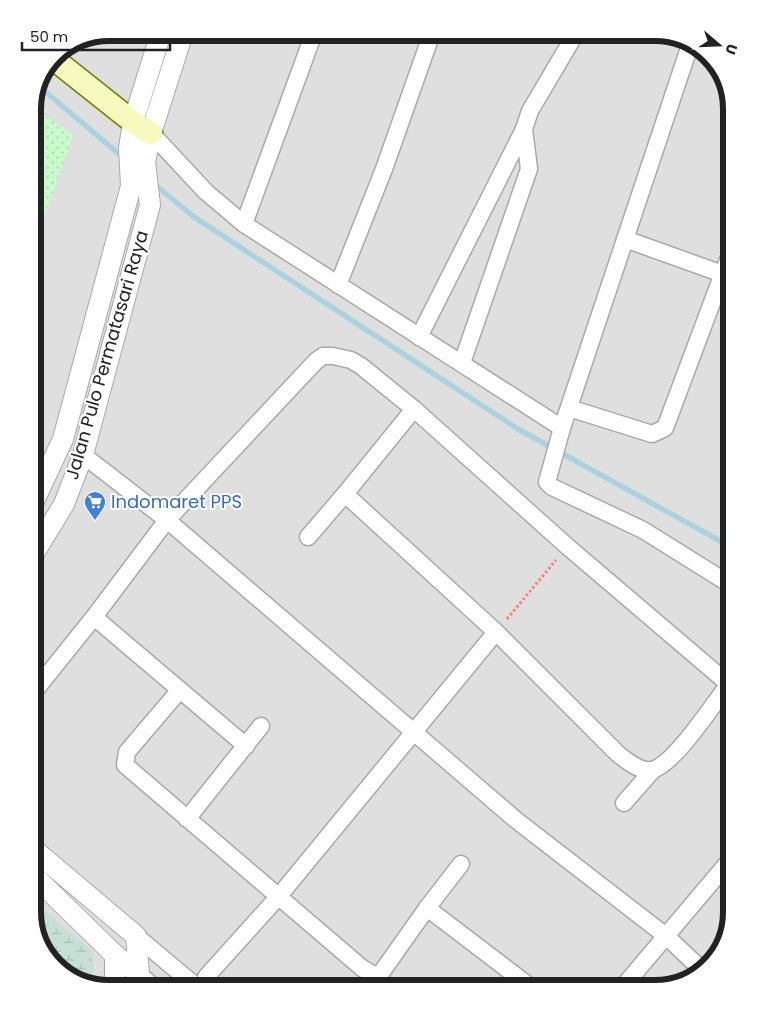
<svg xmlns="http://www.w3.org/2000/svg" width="764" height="1021" viewBox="0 0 764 1021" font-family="Poppins,sans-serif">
	<defs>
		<pattern id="wetland-marsh" width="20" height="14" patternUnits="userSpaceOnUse" patternTransform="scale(1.25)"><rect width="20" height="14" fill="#c6e0d4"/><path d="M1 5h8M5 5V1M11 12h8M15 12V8" fill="none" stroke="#aac0b6"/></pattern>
		<pattern id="park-dots" width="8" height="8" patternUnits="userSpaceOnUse" patternTransform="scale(1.25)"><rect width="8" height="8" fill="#c8facc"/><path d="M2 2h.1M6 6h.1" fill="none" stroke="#acd6af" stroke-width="1.8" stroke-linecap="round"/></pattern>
	</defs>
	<rect width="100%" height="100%" fill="#f2efe9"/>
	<path fill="#e0dfdf" d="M109,33H659L693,43L721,71L731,109V912L721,950L693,978L655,988H105L71,978L43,950L33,912V104L58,52Z"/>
	<path fill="url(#wetland-marsh)" d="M33,901L92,950L94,970L89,984L71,978L43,950L33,912Z"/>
	<path fill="url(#park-dots)" d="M33,107L73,135L33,250Z"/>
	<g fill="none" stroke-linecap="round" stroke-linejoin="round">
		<g stroke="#aad3df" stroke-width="5.5">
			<path d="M41,88L125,159"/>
			<path d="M153,183L194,217L518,429L731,547"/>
		</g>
		<g stroke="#a9a9a9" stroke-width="19">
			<g id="minor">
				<path d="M691,42L562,428L547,482L552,487L643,530L731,585"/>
				<path d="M151,133L206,192L244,224L562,428"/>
				<path d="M244,224L314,33"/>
				<path d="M625,239L731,277"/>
				<path d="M338,285L384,169L432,33"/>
				<path d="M419,337L524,129"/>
				<path d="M462,363L529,169L524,129L530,111L576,33"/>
				<path d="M569,408L652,434L665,428L731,252"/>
				<path d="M414,409L345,494L496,632L618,754C627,761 640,772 652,770C674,765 714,703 729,684"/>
				<path d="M83,455L167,520L516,820L666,936L702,970"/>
				<path d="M308,537L345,494"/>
				<path d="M94,617L246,746"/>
				<path d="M179,691L127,752L125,765L362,968L374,975L381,973L427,908L532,988"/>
				<path d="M33,693L94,617L167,520L316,361L323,356H333L351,360L361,366L414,409L568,547L731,686"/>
				<path d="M624,803L653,770"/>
				<path d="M187,819L261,726"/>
				<path d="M427,908L461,864"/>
				<path d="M136,936L198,988"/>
				<path d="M139,974L155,988"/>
				<path d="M206,977L279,896L496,632"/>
				<path d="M622,988L731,859"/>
			</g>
		</g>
		<g stroke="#a9a9a9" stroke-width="22">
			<g id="tertiary">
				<path d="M33,503L63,439L131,186L129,148L133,122L161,33"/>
				<path d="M33,555L64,504L83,455L150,205L145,162L151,133L183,33"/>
				<path d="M33,849L136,936L139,974L132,988"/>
				<path d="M33,875L115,955L139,974"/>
				<path d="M110,988L115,978V955"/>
			</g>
		</g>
		<g stroke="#707d05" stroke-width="25">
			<path id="secondary" d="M55,60L133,122L151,133"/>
		</g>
		<path stroke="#fa8072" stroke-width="3" stroke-dasharray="2.5 2.5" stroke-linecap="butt" d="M507,619L556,560"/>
		<use href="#minor" stroke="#fff" stroke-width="16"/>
		<use href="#tertiary" stroke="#fff" stroke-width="20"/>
		<use href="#secondary" stroke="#f7fabf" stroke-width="22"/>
	</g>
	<defs>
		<g id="supermarket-pin" transform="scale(1.125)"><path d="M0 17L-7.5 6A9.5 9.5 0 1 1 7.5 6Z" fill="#3f7fe0" stroke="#fff"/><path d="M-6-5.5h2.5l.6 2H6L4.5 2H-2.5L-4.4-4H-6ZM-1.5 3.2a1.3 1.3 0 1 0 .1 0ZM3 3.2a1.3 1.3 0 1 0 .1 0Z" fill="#fff"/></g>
	</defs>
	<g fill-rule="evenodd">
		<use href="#supermarket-pin" x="95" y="502"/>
	</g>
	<g text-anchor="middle" stroke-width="4" stroke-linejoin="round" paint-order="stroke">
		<g font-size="18" fill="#222" stroke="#fff">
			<text transform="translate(107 355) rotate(-74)" y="6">Jalan Pulo Permatasari Raya</text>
		</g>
		<g font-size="18" fill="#366cbe" stroke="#fff" text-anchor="start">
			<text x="111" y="508">Indomaret PPS</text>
		</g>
	</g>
	<path d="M0 0H764V1021H0ZM109 41H655A68 68 0 0 1 723 109V912A68 68 0 0 1 655 980H109A68 68 0 0 1 41 912V109A68 68 0 0 1 109 41Z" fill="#fff" fill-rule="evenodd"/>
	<path fill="none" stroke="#222" stroke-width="6" d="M109 41H655A68 68 0 0 1 723 109V912A68 68 0 0 1 655 980H109A68 68 0 0 1 41 912V109A68 68 0 0 1 109 41Z"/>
	<g transform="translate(719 45) rotate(109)" stroke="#ffffff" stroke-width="4" paint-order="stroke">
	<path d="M0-4L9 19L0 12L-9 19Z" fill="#222222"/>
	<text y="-8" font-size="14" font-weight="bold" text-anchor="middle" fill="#222222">U</text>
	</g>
	<path d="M22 42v8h148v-8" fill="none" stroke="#222222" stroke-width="2.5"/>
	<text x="30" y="42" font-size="15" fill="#222222" stroke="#ffffff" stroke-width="4" paint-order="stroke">50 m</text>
</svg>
